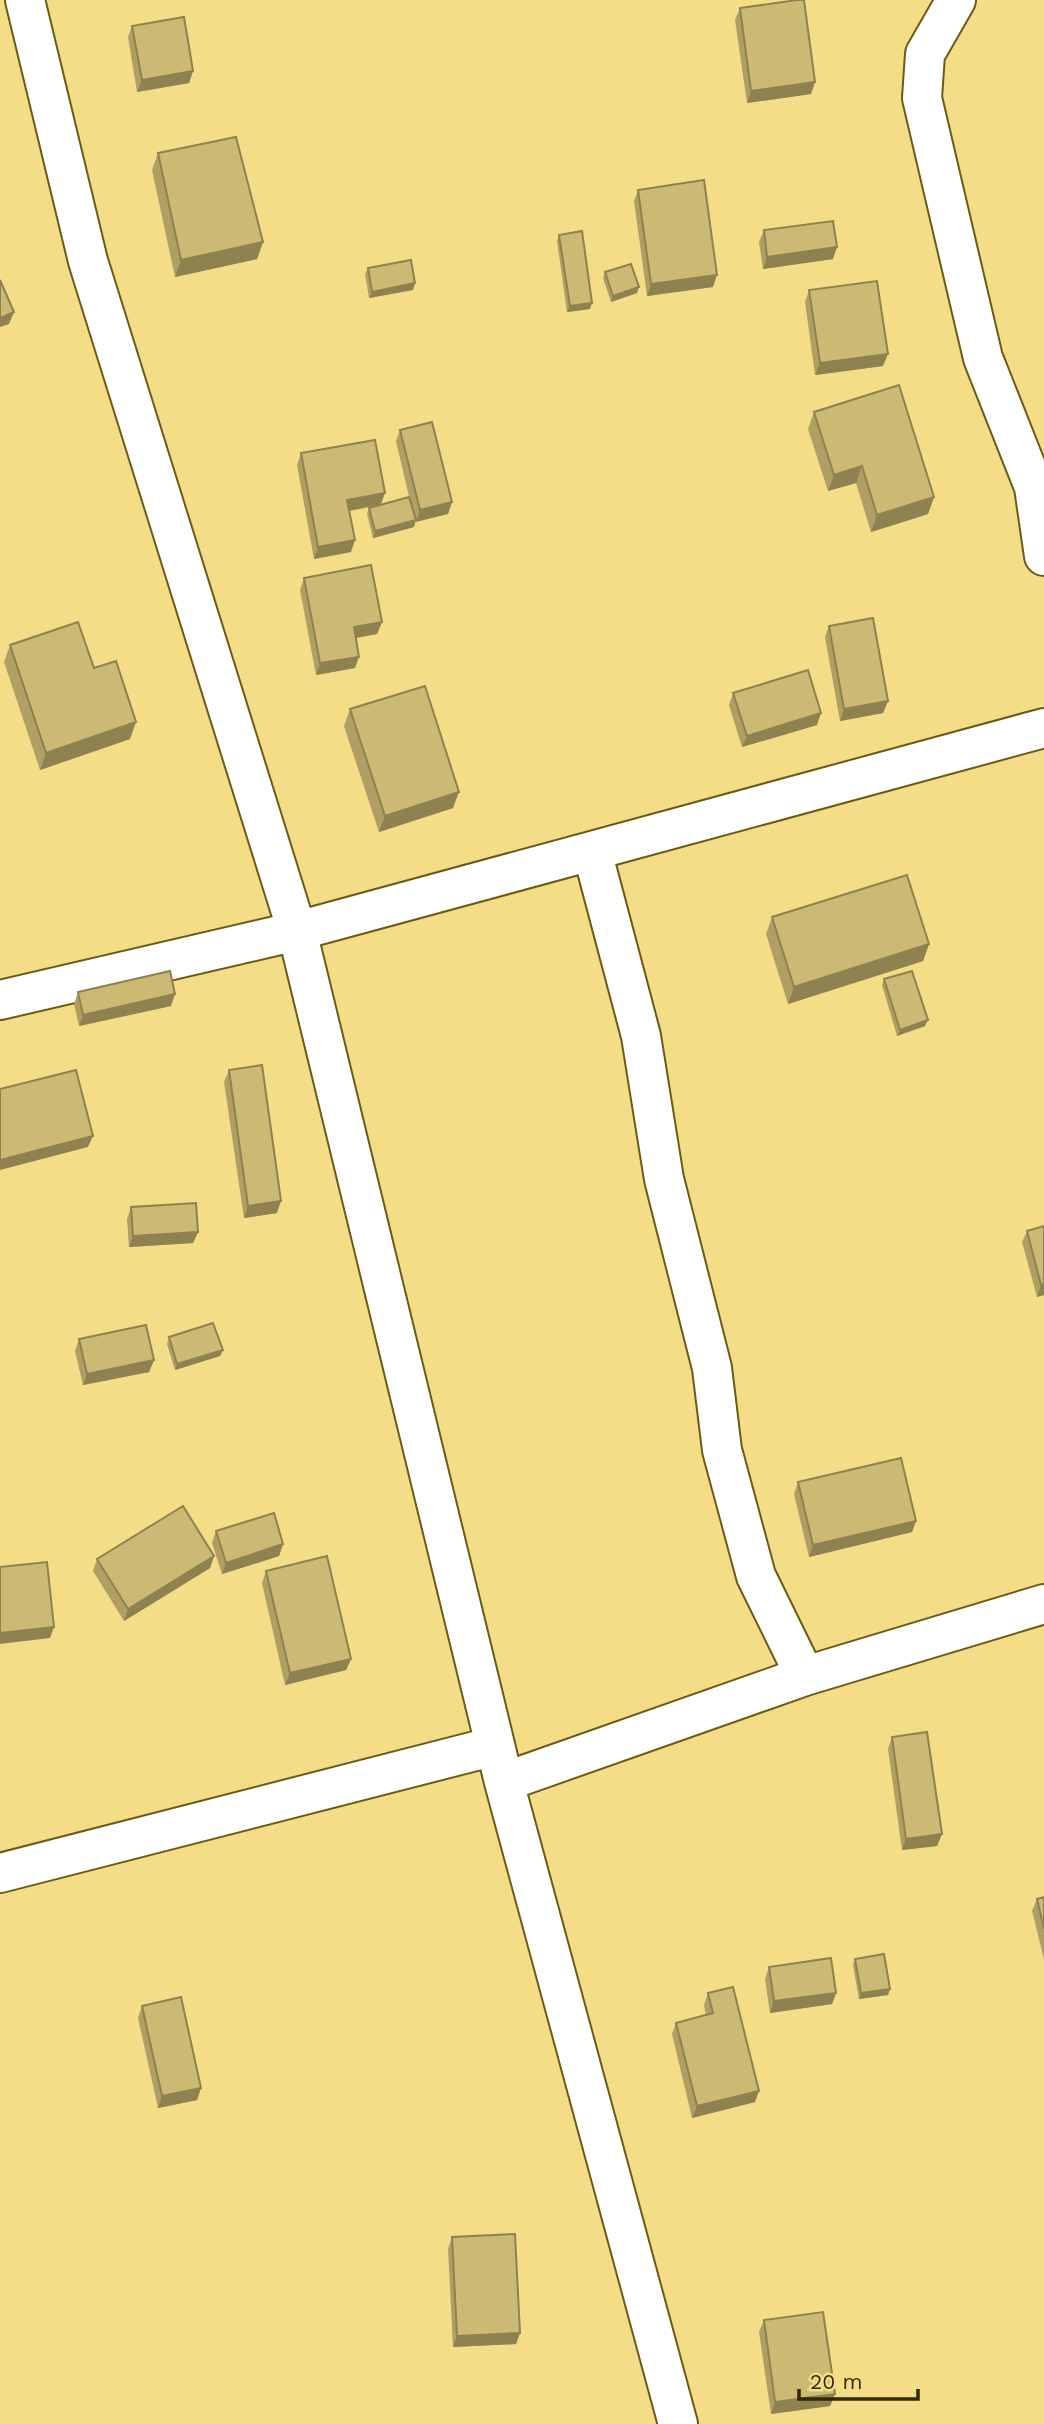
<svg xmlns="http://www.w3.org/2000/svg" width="1044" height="2424" font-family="'Work Sans',sans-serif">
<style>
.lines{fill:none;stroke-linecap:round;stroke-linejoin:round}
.minor-casing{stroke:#6c5b17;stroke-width:42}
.minor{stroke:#fff;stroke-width:38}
.wall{fill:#af9f64}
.shaded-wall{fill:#8e8251}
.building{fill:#cbb974;stroke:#8e8251;stroke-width:2}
</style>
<rect width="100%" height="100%" fill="#f4dd87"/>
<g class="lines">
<!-- minor casing -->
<g class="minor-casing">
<path id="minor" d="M25,0L88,261L297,931L504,1782L678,2424
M956,0L925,54L922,98L983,358L1034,487L1044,556
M592,851L641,1036L664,1179L712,1368L722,1450L756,1576L805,1676
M0,1000L297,931L1044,728
M504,1782L805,1676L1044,1604
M0,1873L495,1746"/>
</g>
<!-- minor -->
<use href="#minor" class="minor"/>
</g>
<!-- wall -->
<path class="wall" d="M740,8L815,82L811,94L747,103L735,20Z
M132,26L193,71L189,83L137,92L128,37Z
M158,153L263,242L257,259L175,277L152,170Z
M638,190L713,287L647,296L634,201Z
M764,230L833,259L763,269L759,242Z
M559,235L590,309L567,312L557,241Z
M368,268L415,283L413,290L369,298L365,274Z
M605,272L637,293L611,302L603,278Z
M809,290L883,366L815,375L805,302Z
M814,412L934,497L928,514L871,532L856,483L828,491L808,429Z
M400,430L452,502L448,514L415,521L414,527L373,538L367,514L369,508L381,505L349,511L351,552L314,559L297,465L301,453L381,504L411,505L396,441Z
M304,578L382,622L377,634L356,638L355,668L316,675L300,590Z
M829,626L888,701L883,713L840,721L825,637Z
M10,645L94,668L130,739L40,770L4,662Z
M733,693L817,725L742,747L729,705Z
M350,709L453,808L379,832L344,726Z
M772,917L929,944L923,961L788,1004L766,934Z
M884,979L925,1026L897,1036L882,985Z
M78,992L171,1006L79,1026L74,1004Z
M229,1070L277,1213L244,1218L224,1082Z
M131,1207L198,1232L193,1243L129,1247L127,1219Z
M1044,1226V1295L1037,1297L1022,1242L1027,1231Z
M169,1337L223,1350L220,1356L175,1370L167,1344Z
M79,1339L154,1360L149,1372L83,1385L75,1351Z
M798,1482L916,1521L912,1532L809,1557L794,1494Z
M216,1531L283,1544L279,1556L222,1574L212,1543Z
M214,1556L210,1568L124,1621L93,1571L97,1559Z
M266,1571L351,1659L346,1670L285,1685L262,1583Z
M892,1737L942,1834L937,1846L902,1850L888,1749Z
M1044,1897V1959L1032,1911L1037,1899Z
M855,1959L888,1995L859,1999L853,1965Z
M769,1967L836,1993L832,2004L770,2013L765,1979Z
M708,1993L755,2102L692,2118L672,2034L676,2023L706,2015L704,2005Z
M142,2006L201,2088L197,2100L158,2108L138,2018Z
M452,2237L520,2333L516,2344L453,2347L448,2249Z
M764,2320L835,2394L830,2406L771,2414L759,2332Z"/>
<!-- shaded-wall -->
<path class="shaded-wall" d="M193,71L189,83L137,92L142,80Z
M815,82L811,94L747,103L751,91Z
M263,242L257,259L175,277L181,260Z
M837,247L833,259L763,269L767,257Z
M717,275L713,287L647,296L651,284Z
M415,283L413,290L369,298L372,292Z
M639,287L637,293L611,302L613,296Z
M592,303L590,309L567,312L570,306Z
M14,312L9,324L0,327V318Z
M888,354L883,366L815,375L820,363Z
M862,466L856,483L828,491L834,475Z
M385,493L381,504L343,512L347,500Z
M934,497L928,514L871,532L877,515Z
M452,502L448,514L416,522L420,510Z
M416,520L414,527L373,538L375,531Z
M355,540L351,552L314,559L318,547Z
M382,622L377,634L349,639L354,627Z
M359,657L355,668L316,675L320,663Z
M888,701L883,713L840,721L844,709Z
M821,713L817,725L742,747L747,736Z
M136,722L130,739L40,770L46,753Z
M459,792L453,808L379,832L385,816Z
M929,944L923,961L788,1004L794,987Z
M175,994L171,1006L79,1026L83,1015Z
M928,1020L925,1026L897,1036L900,1030Z
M93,1136L88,1147L0,1170V1160Z
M281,1201L277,1213L244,1218L248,1206Z
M198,1232L193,1243L129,1247L133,1236Z
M1044,1284V1295L1037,1297L1041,1285Z
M223,1350L220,1356L175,1370L177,1364Z
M154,1360L149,1372L83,1385L87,1374Z
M916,1521L912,1532L809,1557L813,1545Z
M283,1544L279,1556L222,1574L226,1563Z
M214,1556L210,1568L124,1621L128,1609Z
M54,1627L50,1638L0,1644V1633Z
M351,1659L346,1670L285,1685L290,1673Z
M942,1834L937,1846L902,1850L906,1839Z
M890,1989L888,1995L859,1999L861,1993Z
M836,1993L832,2004L770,2013L774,2001Z
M201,2088L197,2100L158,2108L162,2096Z
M759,2091L755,2102L692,2118L697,2106Z
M520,2333L516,2344L453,2347L457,2336Z
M835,2394L830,2406L771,2414L775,2402Z"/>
<!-- building -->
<path class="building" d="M797,0H804L815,82L751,91L740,8Z
M184,17L193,71L142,80L132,26Z
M236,137L263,242L181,260L158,153Z
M704,180L717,275L651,284L638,190Z
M833,221L837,247L767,257L764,230Z
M582,231L592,303L570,306L559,235Z
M411,260L415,283L372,292L368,268Z
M631,264L639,287L613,296L605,272Z
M0,280L14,312L0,318Z
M877,281L888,354L820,363L809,290Z
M899,385L934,497L877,515L862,466L834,475L814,412Z
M432,422L452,502L420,510L400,430Z
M375,440L385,493L347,500L355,540L318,547L301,453Z
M409,497L416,520L375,531L369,508Z
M371,565L382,622L354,627L359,657L320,663L304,578Z
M873,618L888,701L844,709L829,626Z
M78,622L94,668L116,661L136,722L46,753L10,645Z
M808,670L821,713L747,736L733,693Z
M425,686L459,792L385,816L350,709Z
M907,875L929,944L794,987L772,917Z
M170,971L175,994L83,1015L78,992Z
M912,971L928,1020L900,1030L884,979Z
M262,1065L281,1201L248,1206L229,1070Z
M76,1070L93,1136L0,1160V1089Z
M196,1203L198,1232L133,1236L131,1207Z
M1044,1226V1284L1041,1285L1027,1231Z
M213,1323L223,1350L177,1364L169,1337Z
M146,1325L154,1360L87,1374L79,1339Z
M901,1458L916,1521L813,1545L798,1482Z
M183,1506L214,1556L128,1609L97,1559Z
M274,1513L283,1544L226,1563L216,1531Z
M327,1556L351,1659L290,1673L266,1571Z
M47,1562L54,1627L0,1633V1567Z
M927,1732L942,1834L906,1839L892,1737Z
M1044,1897V1929L1037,1899Z
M884,1954L890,1989L861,1993L855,1959Z
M831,1958L836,1993L774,2001L769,1967Z
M733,1987L759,2091L697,2106L676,2023L713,2013L708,1993Z
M181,1997L201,2088L162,2096L142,2006Z
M515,2234L520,2333L457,2336L452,2237Z
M823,2312L835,2394L775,2402L764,2320Z"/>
<!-- scale -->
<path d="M799 2389v10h119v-10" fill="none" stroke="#322903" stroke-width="3.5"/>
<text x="810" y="2389" font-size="21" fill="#322903" stroke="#f4dd87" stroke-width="5" paint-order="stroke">20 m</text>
</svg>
